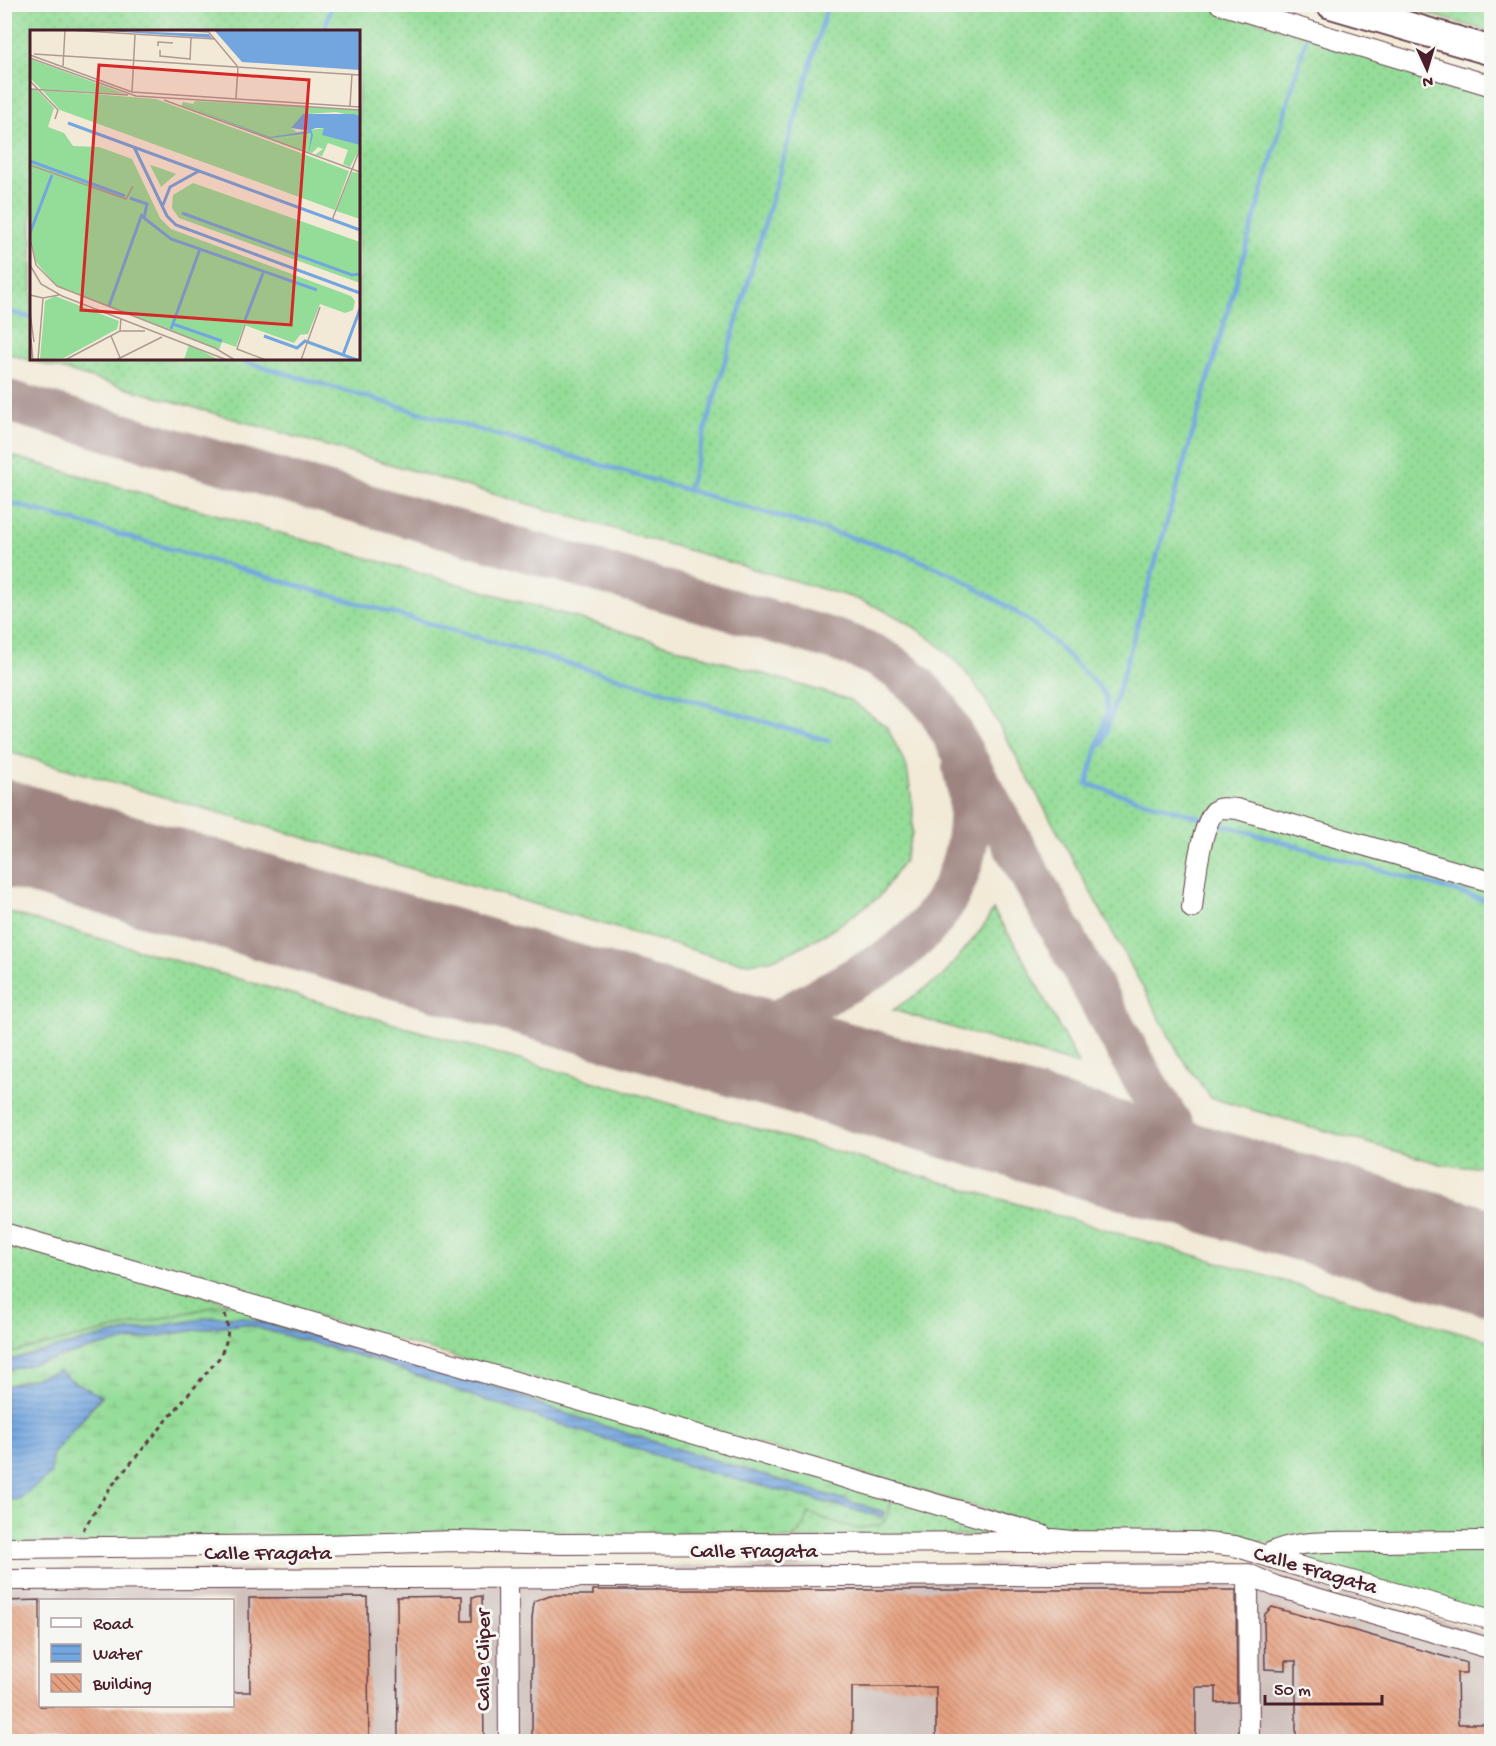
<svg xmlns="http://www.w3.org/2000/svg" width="1496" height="1746" font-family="'Gochi Hand',sans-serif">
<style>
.industrial{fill:#cfc0bb;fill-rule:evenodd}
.grass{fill:url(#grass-dots);stroke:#6f7e62;stroke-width:1.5;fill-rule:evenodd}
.wetland{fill:url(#wetland-marsh);stroke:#6f7e62;stroke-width:1.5}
.water{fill:url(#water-rules);stroke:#5e6285;stroke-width:1.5}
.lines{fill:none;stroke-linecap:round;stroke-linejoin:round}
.stream{stroke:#73a6df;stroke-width:4.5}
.taxiway{stroke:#9e8481;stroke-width:42}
.runway{stroke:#9e8481;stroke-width:105}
.building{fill:url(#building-back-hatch)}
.minor-casing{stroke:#633d45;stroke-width:22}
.highway-casing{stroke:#633d45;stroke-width:32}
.path{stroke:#633d45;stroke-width:3;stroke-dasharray:4.5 4.5;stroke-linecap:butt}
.minor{stroke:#fff;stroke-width:20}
.highway{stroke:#fff;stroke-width:28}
.labels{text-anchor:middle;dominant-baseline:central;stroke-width:6;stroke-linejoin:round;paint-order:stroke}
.street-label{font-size:22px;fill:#4a1f2b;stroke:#f6f6f2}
.inset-river{fill:none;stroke:#73a6df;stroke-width:3}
.inset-road{fill:none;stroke:#af9992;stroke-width:1.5}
.view{fill:#d62828;fill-opacity:0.15;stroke:#d62828;stroke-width:3}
.inset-edge{fill:none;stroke:#4a1f2b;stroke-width:3}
</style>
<defs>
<pattern id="grass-dots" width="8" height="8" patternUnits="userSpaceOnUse" patternTransform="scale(1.5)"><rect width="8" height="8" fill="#94dd98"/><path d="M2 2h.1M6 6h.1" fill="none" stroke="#81bd83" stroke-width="1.8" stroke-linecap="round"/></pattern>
<pattern id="wetland-marsh" width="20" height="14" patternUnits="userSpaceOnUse" patternTransform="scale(1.5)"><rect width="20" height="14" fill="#94dd98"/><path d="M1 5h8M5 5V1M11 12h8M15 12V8" fill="none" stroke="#81bd83"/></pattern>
<pattern id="water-rules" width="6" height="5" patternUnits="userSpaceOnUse" patternTransform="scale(1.5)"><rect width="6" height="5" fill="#73a6df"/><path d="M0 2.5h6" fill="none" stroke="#6087b5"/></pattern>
<pattern id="building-back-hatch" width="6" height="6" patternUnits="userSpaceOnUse" patternTransform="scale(1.5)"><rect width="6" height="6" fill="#e6a181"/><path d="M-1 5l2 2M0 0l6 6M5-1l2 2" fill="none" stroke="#bc836a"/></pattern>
</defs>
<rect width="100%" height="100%" fill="#f6f6f2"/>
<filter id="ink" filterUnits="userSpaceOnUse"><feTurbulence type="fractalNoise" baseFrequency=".0167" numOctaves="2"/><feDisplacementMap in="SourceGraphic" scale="12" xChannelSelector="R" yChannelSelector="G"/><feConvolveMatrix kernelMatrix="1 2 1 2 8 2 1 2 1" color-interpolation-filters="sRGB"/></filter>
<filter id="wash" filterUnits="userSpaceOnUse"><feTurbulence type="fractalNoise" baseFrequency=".008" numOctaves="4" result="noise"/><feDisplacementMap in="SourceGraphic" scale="24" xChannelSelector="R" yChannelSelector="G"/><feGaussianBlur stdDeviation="1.35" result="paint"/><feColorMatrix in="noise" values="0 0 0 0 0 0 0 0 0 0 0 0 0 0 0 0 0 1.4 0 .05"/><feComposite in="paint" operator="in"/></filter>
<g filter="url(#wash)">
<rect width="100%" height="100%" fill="#f2ead7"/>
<!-- industrial -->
<path class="industrial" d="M1239,1562L1491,1634V1741H5L4,1570ZM40,1600H232V1706H40Z"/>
<!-- grass -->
<path class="grass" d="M4,5H1205L1491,89V1164L1465,1167L1441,1164L1211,1098L1181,1057L983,696C951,647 908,617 854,598L5,353ZM32,32H358V358H32Z
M1397,5H1491V32Z
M5,454L588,621L850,700L887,727L907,768L913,809L912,834L904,861L879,897L832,930L793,951L770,960L748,963L724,959L5,751Z
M993,910L1018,949L1079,1065L893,1010L943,976L983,927Z
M4,911L1491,1341V1538L1273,1543L1219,1539L1073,1535L5,1227Z
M5,1237L230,1303L5,1354Z
M889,1494L1024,1535L792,1539L808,1513L857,1529L881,1524Z
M1491,1545V1615L1290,1556V1551Z"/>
<!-- wetland -->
<path class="wetland" d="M230,1303L889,1494L890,1510L882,1524L857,1529L808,1513L804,1527L792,1539L5,1544V1501L19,1499L52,1455L101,1397L71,1380L59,1371L5,1386V1371L109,1344L215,1327L244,1324L375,1360L478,1398L708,1472L882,1517L884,1512L642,1438L551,1409L514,1393L422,1366L214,1317L108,1335L5,1361V1354Z"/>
<!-- water -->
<path class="water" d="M214,1317H242L422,1366L514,1393L551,1409L642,1438L884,1512L882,1517L708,1472L478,1398L375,1360L244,1324L215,1327L109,1344L5,1371V1361L108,1335Z
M59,1371L71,1380L101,1396L52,1455L51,1474L19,1499L5,1501V1386Z"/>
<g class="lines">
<!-- stream -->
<path class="stream" d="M324,32L331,8
M4,310L32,318
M232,358L898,551L954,575L1005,605L1033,624L1056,644L1098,686L1106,696L1107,712L1087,784L1205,819
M688,490L828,4
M4,501L632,682L829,741
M1097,747L1103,744L1306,39
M1217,823L1492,902"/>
<!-- taxiway -->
<path class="taxiway" d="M4,400L832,639C880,654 908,671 939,710L1146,1084L1207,1181
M735,1044L892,958C906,946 921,935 932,920C966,878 978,819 963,768"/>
<!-- runway -->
<path class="runway" d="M4,832L1492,1263"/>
</g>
<g id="blocks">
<!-- building -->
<path class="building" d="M593,1590H1236L1237,1702L1216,1703V1687H1196V1742H936V1687H852V1742H532V1619L534,1601L550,1595H593Z
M462,1596V1621H472V1597L482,1596L484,1742H398L397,1597Z
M367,1597L369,1742H4V1601L40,1600V1706H232V1692H250L249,1598Z
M1272,1607L1467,1663V1673H1457L1458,1724H1492V1742H1296V1661H1285V1670L1265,1669L1264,1619L1265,1614Z
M1222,1738H1237V1742H1222Z"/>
</g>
</g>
<g filter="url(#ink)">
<use href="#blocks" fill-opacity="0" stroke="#633d45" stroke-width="1.5"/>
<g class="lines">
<!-- minor casing -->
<g class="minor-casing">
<path id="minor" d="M1220,4L1492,86
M1192,908C1194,889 1201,816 1218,809C1224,807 1231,809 1237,809L1492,882
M4,1233L1042,1535
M4,1548L322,1545L455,1541L561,1544L1038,1542L1053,1539L1071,1541L1196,1542L1235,1546L1301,1567L1492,1620
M1267,1555C1292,1538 1354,1542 1385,1542C1421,1541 1456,1541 1492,1541
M1248,1574L1249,1742
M508,1578L509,1742
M4,1580L1248,1574L1275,1586L1492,1649"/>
</g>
<!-- highway casing -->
<g class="highway-casing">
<path id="highway" d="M1331,4L1492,51"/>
</g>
<!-- path -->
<path class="path" d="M83,1530L110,1488L219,1358C228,1340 230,1333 225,1314"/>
<!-- minor -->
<use href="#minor" class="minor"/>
<!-- highway -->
<use href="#highway" class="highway"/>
</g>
</g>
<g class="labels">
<!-- street labels -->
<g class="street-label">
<text x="754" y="1553">Calle Fragata</text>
<text x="268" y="1555">Calle Fragata</text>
<text transform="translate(1315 1572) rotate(16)">Calle Fragata</text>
<text transform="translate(485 1660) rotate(-90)">Calle Cliper</text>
</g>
</g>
<!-- overview -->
<g transform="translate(30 30)">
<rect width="330" height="330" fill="#f2ead7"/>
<path d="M0,29L96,64L11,59L0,48ZM0,59L7,60L24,78L18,97L34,103L43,116L69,117L102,129L130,188L141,199L321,266L325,271L323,280L315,283L290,274L278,304L270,305L264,313L214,295L206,317L192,312L189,320L27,256L6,232L0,203ZM12,60L126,69L319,141L305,180L30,80ZM280,104L276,122L242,110ZM120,135L130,138L146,144L131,157ZM322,142L330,143V189L306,181ZM163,153L330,212V253L149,188L142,178L143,165ZM25,266L89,291L87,299L34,328L10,329L15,271ZM159,314L189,330H154Z" fill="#94dd98"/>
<path d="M165,71L330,80L329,87L306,82L278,84L261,98L267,102L294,98V102L330,115V118L320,137L313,134L318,120L298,113L292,126L285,125L293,119L288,117L282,123L276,122L280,104L242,110L151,76L153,72L163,74Z" fill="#94dd98"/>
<path d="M63,0L179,4L182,8ZM184,0H330V40L212,32ZM152,74L240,107L280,101L261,98L273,84H324L330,86V115L292,105L294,98H286L281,100L283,105L279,122L281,103L240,108Z" fill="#73a6df"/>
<path class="inset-river" d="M38,93L330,200M104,117L137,186L146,195L330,263M0,131L95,166M100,168L117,174L114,188L141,209L287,260M133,175L140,157L169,141M152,183L322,245L330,244M0,203L22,145M79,276L112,184M215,290L233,243M143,294L192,311M141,299L170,219M234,306L267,318L275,311L327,330M313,325L330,279"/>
<path class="inset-road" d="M38,0L185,9M146,0L178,2M177,0L208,37L206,68M128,16V12L143,13M130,20V26L160,29M4,24L330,45M0,25L102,62L330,77M0,28L106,66L330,80M160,30L161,8M33,36L35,0M0,51L28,80L25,89M0,59L98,65M102,62L105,5M134,70L330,142M320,76L322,44M0,135L96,169L103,156M302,190L330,119M0,207L6,235L27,256L185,318L205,330M0,235L11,254L32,266L197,330M0,265L13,268L29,265M0,282L4,312M215,295L207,319L236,330M90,301H115M81,306L91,330M1,309L3,330M8,330L13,268M35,330L90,301L91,288M86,330L132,307M271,330L290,277"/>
<path class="view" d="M69,35L279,50L261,295L51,280Z"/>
<rect width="330" height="330" class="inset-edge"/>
</g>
<!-- margin -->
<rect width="1496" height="1746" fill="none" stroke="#f6f6f2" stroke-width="24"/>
<!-- legend -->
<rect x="39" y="1599" width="195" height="108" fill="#f6f6f2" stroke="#b1a0a2" stroke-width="1.5"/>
<rect x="51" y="1618" width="30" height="9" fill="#ffffff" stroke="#b1a0a2" stroke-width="1.5"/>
<text x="93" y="1629" font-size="18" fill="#4a1f2b">Road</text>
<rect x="51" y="1644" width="30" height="18" fill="url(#water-rules)" stroke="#b1a0a2" stroke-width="1.5"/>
<text x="93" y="1659" font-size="18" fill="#4a1f2b">Water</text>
<rect x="51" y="1674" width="30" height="18" fill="url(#building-back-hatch)" stroke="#b1a0a2" stroke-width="1.5"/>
<text x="93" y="1689" font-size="18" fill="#4a1f2b">Building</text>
<!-- north arrow -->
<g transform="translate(1427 69) rotate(176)" stroke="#f6f6f2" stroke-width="4.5" paint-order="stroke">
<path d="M0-4.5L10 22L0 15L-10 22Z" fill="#4a1f2b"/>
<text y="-9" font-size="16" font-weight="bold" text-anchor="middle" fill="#4a1f2b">N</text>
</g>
<!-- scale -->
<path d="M1265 1695v9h117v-9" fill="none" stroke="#4a1f2b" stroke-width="3"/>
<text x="1274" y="1695" font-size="18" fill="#4a1f2b" stroke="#f6f6f2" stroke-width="4.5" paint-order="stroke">50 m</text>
</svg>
